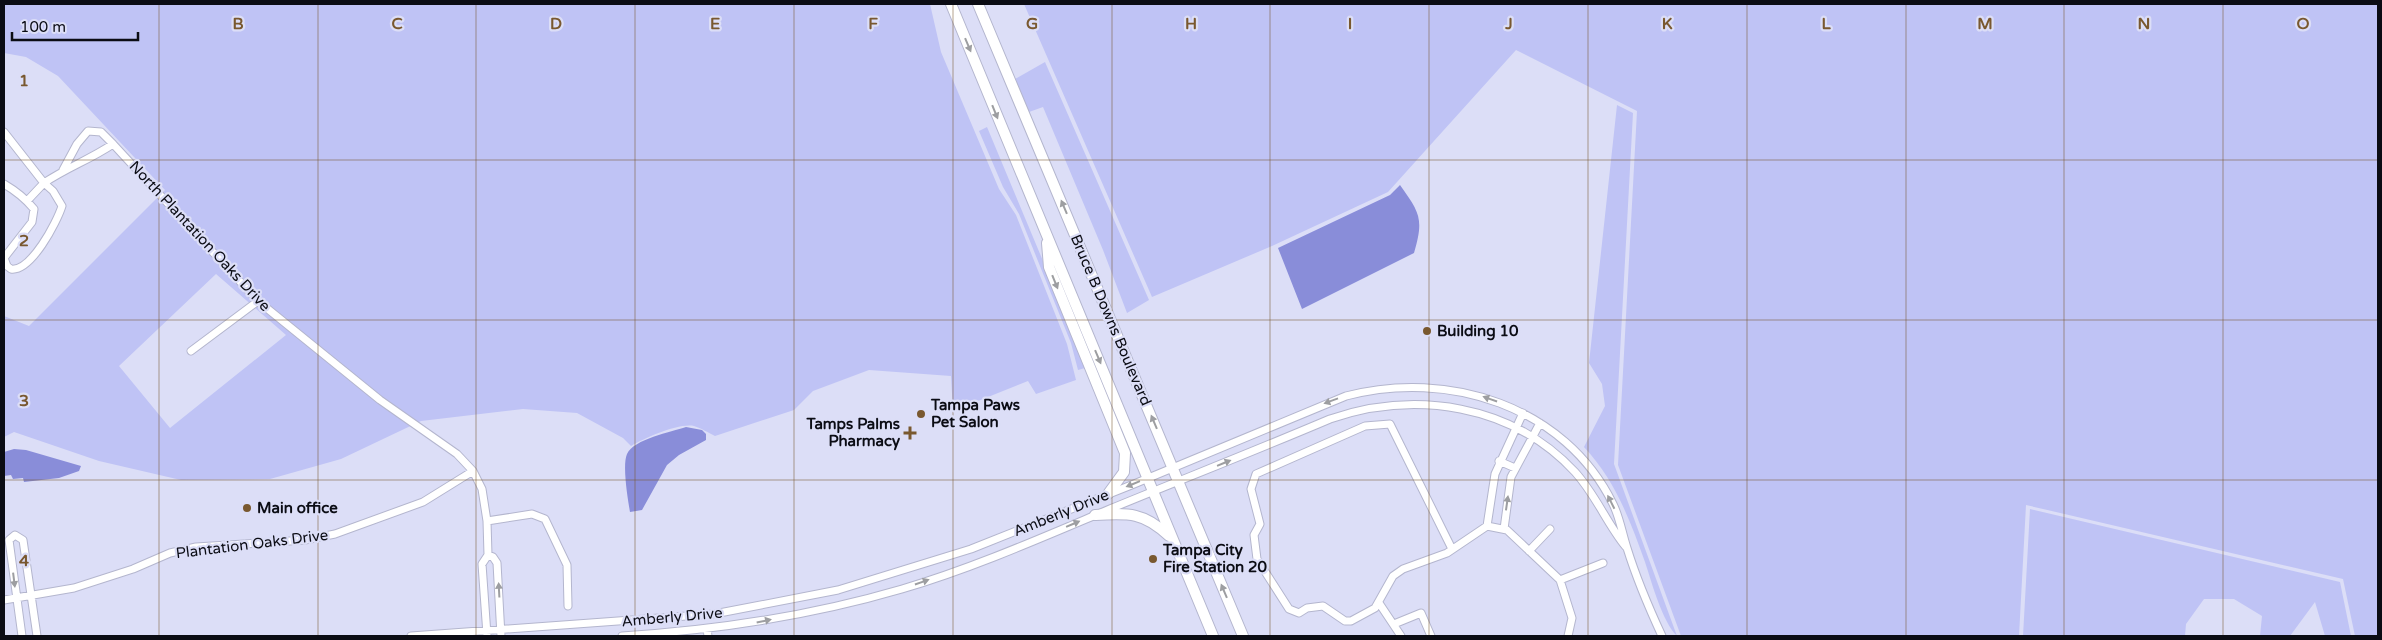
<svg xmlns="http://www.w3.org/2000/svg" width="2382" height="640" font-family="'Varela Round',sans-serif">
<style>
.green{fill:#bfc3f5;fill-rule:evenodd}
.water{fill:#898dd9}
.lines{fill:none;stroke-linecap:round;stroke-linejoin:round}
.minor-casing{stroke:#b4b6ce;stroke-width:9}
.secondary-casing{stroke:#b4b6ce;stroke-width:12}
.minor{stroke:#fff;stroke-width:7}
.secondary{stroke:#fff;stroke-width:10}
.oneway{fill:#9d9ea1}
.grid{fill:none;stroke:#79582f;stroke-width:1;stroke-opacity:0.55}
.poi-dot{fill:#79582f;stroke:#dcdef7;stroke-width:2}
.labels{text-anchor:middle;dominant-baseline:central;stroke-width:4.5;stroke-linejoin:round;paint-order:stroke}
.street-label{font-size:15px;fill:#0b0c14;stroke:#dcdef7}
.poi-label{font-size:15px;font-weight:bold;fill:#0b0c14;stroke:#dcdef7;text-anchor:start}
.grid-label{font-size:16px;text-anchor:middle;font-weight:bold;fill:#79582f;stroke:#dcdef7;stroke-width:4.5;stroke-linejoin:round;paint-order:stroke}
</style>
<rect width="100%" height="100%" fill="#dcdef7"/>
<!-- green -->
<path class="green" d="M4,4H930L941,52L999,189L1016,215L1067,344L1076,380L1036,394L1028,381L953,411L951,376L869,370L813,391L794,410L715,436C709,433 701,428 694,426C678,423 645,438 631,446L623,438L577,413L523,409L421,421L341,459L270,479L181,480L99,461L14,432L4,437V316L29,326L165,190L58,76L26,57L4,53ZM216,274L286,335L170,428L119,366Z
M1024,4H2378V636H2355L2343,579L2026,505L2019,636H1681L1618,465L1637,111L1516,50L1388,192L1272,246L1152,297Z
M1045,62L1149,300L1127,313L1103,250L1043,107L1029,112L1015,79Z
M1617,105L1633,113L1614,464L1677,636C1662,621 1652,583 1645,562C1630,520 1615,480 1584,447L1605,406L1602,384L1589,363Z
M987,127L1043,261L1044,268L1085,368L1078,370L1071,343L1019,214L1003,187L979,131Z
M2030,509L2340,582L2351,636H2325L2315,602L2290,636H2260L2262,616L2234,599H2204L2186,624L2185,636H2023Z"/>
<!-- water -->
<path class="water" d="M1400,185C1420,213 1424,219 1414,253L1302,309L1278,248L1390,195Z
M686,427L702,430L706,434V440L679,455L667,465L642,510L630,512C628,500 622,465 627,454C634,439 671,432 686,427Z
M14,449L26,450L81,466L79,471L59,478L24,482L23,478L13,479L11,475L4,476V452Z"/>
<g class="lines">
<!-- minor casing -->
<g class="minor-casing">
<path id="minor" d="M4,132L44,183C66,168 91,159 113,144L258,301L380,400L457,454L473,471L482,489L487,521L488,555L482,564L487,635
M63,170L77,144L88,131L101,132L113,144
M4,184C16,191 25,198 34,209L32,222L4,258L7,266L11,269C31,272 57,222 62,206L53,191L44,183L27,201
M191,351L258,301
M1499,461L1515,468
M487,521L532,514L545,519L567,565L568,606
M1487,526L1495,474L1523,413
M1504,529L1511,477L1540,423
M1452,549L1390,424L1365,426L1256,474L1251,489L1260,524L1254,535L1257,559L1289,609L1299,613L1307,608L1323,606L1345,621H1351L1375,608L1393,576L1403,569L1447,553L1487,526L1507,530L1560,580L1572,618L1568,636
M1529,551L1550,529
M488,555L493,557L497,563L501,636
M1560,580L1603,563
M4,600L74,588L133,569L170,553L196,547L305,540L335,534L423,502L473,471
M1379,603L1401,636
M1394,624L1421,613L1431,636
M707,629L708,636
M22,636L9,540L15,535L23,540L37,636
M411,636L714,614L838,590L971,549L1134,484L1346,396C1448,369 1565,406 1613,504C1620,518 1622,533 1627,548C1636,577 1649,608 1662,636
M622,636C717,630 810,616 902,589C973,568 1041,538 1110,509C1183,479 1257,450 1330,419C1415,390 1512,404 1575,472C1596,495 1607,524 1626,547"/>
</g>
<!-- secondary casing -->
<g class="secondary-casing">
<path id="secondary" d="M951,4L1213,636
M978,4L1243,636
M1047,243L1049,267L1125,453L1124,472L1108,494
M1095,515C1129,513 1144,512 1169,536"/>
</g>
<!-- minor -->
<use href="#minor" class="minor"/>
<!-- secondary -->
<use href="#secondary" class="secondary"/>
</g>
<!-- one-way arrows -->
<defs><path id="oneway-solid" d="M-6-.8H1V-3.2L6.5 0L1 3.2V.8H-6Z" transform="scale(1.25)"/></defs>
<g class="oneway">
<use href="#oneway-solid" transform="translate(968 45) rotate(67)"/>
<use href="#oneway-solid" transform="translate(995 112) rotate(68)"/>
<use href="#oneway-solid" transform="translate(1064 207) rotate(-113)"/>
<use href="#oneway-solid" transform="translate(1055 282) rotate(68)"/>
<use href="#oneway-solid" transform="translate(1098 357) rotate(67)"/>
<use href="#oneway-solid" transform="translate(1490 399) rotate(-161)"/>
<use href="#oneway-solid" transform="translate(1331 401) rotate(160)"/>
<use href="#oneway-solid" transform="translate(1154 422) rotate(-113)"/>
<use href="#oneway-solid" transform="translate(1224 463) rotate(-22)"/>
<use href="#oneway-solid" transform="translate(1133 484) rotate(158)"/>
<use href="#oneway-solid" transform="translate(1611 502) rotate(-117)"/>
<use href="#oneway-solid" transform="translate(1507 503) rotate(-82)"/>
<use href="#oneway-solid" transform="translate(1073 524) rotate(-23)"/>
<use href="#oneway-solid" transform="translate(14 580) rotate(83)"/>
<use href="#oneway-solid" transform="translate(922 582) rotate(-19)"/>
<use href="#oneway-solid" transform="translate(499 590) rotate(-93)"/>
<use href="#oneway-solid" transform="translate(1224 591) rotate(-113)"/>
<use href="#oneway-solid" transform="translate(764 621) rotate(-12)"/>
</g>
<!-- grid -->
<path class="grid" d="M159,4V636M318,4V636M476,4V636M635,4V636M794,4V636M953,4V636M1112,4V636M1270,4V636M1429,4V636M1588,4V636M1747,4V636M1906,4V636M2064,4V636M2223,4V636M4,160H2378M4,320H2378M4,480H2378"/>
<!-- markers -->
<g class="poi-dot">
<circle cx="1427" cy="331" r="5"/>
<circle cx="921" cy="414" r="5"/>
<path d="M907.5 425.5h5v5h5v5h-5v5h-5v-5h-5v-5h5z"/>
<circle cx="247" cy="508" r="5"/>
<circle cx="1153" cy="559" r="5"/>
</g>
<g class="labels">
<!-- street labels -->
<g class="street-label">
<text transform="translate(200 236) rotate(47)">North Plantation Oaks Drive</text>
<text transform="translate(1111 320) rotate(67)">Bruce B Downs Boulevard</text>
<text transform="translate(1061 513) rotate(-22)">Amberly Drive</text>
<text transform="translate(252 544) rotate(-7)">Plantation Oaks Drive</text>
<text transform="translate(672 617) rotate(-5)">Amberly Drive</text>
</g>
<!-- poi labels -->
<g class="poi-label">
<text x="1437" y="331">Building 10</text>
<text x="931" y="405">Tampa Paws<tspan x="931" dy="17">Pet Salon</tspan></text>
<text x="900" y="424" text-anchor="end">Tamps Palms<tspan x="900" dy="17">Pharmacy</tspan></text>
<text x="257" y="508">Main office</text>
<text x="1163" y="550">Tampa City<tspan x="1163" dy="17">Fire Station 20</tspan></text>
</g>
</g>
<g class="grid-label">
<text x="238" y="29">B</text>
<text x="397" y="29">C</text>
<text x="556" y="29">D</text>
<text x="715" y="29">E</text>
<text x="873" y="29">F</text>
<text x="1032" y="29">G</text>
<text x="1191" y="29">H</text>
<text x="1350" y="29">I</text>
<text x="1509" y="29">J</text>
<text x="1667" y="29">K</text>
<text x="1826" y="29">L</text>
<text x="1985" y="29">M</text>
<text x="2144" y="29">N</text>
<text x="2303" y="29">O</text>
<text x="24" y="86">1</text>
<text x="24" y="246">2</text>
<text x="24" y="406">3</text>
<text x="24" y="566">4</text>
</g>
<!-- border -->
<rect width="2382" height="640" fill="none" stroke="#0b0c14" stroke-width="10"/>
<!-- scale -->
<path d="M12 32v8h126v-8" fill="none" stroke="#0b0c14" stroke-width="2.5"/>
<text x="20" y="32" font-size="15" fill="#0b0c14" stroke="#dcdef7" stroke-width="4" paint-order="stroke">100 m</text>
</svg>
